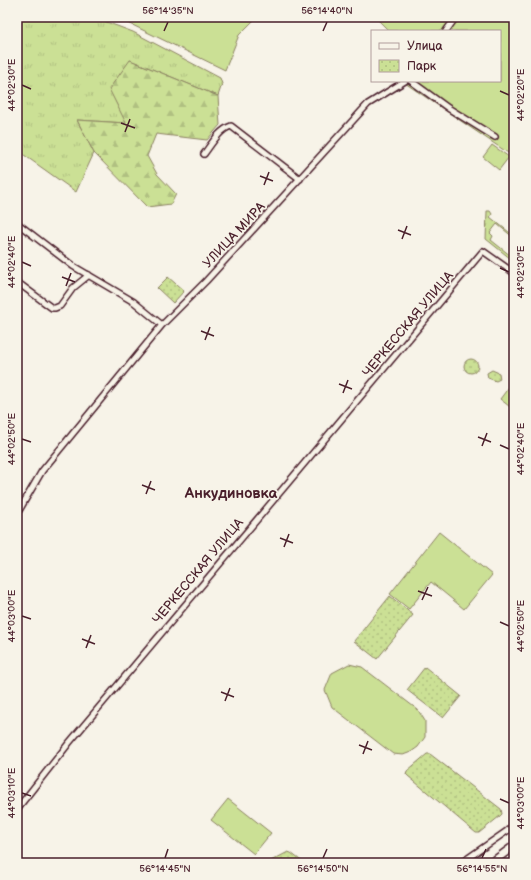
<svg xmlns="http://www.w3.org/2000/svg" width="531" height="880" font-family="'Balsamiq Sans',sans-serif">
<style>
.grass{fill:url(#grass-tufts);stroke:#8a8060}
.forest{fill:url(#forest-firs);stroke:#8a8060}
.park{fill:url(#park-dots);stroke:#8a8060}
.garden{fill:#cbe095;stroke:#8a8060}
.lines{fill:none;stroke-linecap:round;stroke-linejoin:round}
.minor-casing{stroke:#4a1f2b;stroke-width:8}
.tertiary-casing{stroke:#4a1f2b;stroke-width:10}
.minor{stroke:#f7f3e8;stroke-width:5}
.tertiary{stroke:#f7f3e8;stroke-width:7}
.ticks{fill:none;stroke:#4a1f2b;stroke-width:1.5}
.labels{text-anchor:middle;dominant-baseline:central;stroke-width:3.5;stroke-linejoin:round;paint-order:stroke}
.street-label{font-size:13px;fill:#4a1f2b;stroke:#f7f3e8}
.quarter-label{font-size:15px;font-weight:bold;fill:#4a1f2b;stroke:#f7f3e8}
.neatline{fill:none;stroke:#4a1f2b;stroke-width:1.5}
.ticks-label{font-size:10px;text-anchor:middle;fill:#4a1f2b}
</style>
<defs>
<pattern id="grass-tufts" width="24" height="20" patternUnits="userSpaceOnUse"><rect width="24" height="20" fill="#cbe095"/><path d="M3 7l-1-3M5 7V3M7 7l1-3M15 17l-1-3M17 17v-4M19 17l1-3" fill="none" stroke="#b0c081"/></pattern>
<pattern id="forest-firs" width="22" height="20" patternUnits="userSpaceOnUse"><rect width="22" height="20" fill="#cbe095"/><path d="M5 1l3.5 6h-7zM16 11l3.5 6h-7z" fill="#b0c081"/></pattern>
<pattern id="park-dots" width="8" height="8" patternUnits="userSpaceOnUse"><rect width="8" height="8" fill="#cbe095"/><path d="M2 2h.1M6 6h.1" fill="none" stroke="#b0c081" stroke-width="1.8" stroke-linecap="round"/></pattern>
</defs>
<rect width="100%" height="100%" fill="#f7f3e8"/>
<filter id="ink" filterUnits="userSpaceOnUse"><feTurbulence type="fractalNoise" baseFrequency=".025" numOctaves="2"/><feDisplacementMap in="SourceGraphic" scale="8" xChannelSelector="R" yChannelSelector="G"/><feConvolveMatrix kernelMatrix="1 2 1 2 8 2 1 2 1" color-interpolation-filters="sRGB"/></filter>
<g filter="url(#ink)">
<!-- grass -->
<path class="grass" d="M17,17H93L133,32L220,78L222,84L218,96L130,60L126,123L77,120L94,153L76,192L17,150Z
M487,211H490L492,214L490,217L514,236V238L497,224L490,233L493,236L491,240L511,256L514,254L511,259L486,239Z"/>
<!-- forest -->
<path class="forest" d="M130,60L218,96L220,125L207,140L156,134L147,156L157,174L176,194L171,204L147,207L94,153L77,120L126,123L109,89Z"/>
<!-- park -->
<path class="park" d="M168,277L184,291L173,303L157,288Z
M464 366a7 7 0 1 1 14 0a7 7 0 1 1-14 0Z
M492,370L499,373L500,379L496,381L488,378L487,373Z
M390,596L413,615L377,659L354,641Z
M425,667L461,696L443,718L407,690Z
M427,754H430L501,809L502,814L500,816L479,833H476L408,776L406,774L407,771Z
M288,852L291,853L304,863H267Z"/>
<!-- garden -->
<path class="garden" d="M116,17H257L239,35L225,70Z
M375,17H514V157L402,81H500V31H389Z
M492,145L509,157L499,170L483,157Z
M509,387L514,391V410L500,399Z
M439,532L492,575L464,609L431,582L409,609L390,594Z
M349,664L362,667L418,710L425,721V737L418,747L411,752L403,755L393,754L332,707L325,690L332,673Z
M228,799L271,833L254,854L211,820Z"/>
<g class="lines">
<!-- minor casing -->
<g class="minor-casing">
<path id="minor" d="M446,31L456,17
M411,81L448,108L495,137
M204,154C211,145 219,130 231,126L300,179
M17,223L73,266L134,302L162,325
M21,285L52,308H55L60,306L73,288L89,275
M17,514L42,471L162,325L206,281L368,104L405,81
M17,809L69,743L483,251L514,273
M461,863L507,831L514,825"/>
</g>
<!-- tertiary casing -->
<g class="tertiary-casing">
<path id="tertiary" d="M491,863L514,846"/>
</g>
<!-- minor -->
<use href="#minor" class="minor"/>
<!-- tertiary -->
<use href="#tertiary" class="tertiary"/>
</g>
</g>
<!-- ticks -->
<path class="ticks" d="M164,31L168,22M323,31L327,22M22,85L31,89M500,91L509,95M121,123L135,128M125,132L130,119M260,176L273,181M264,185L269,172M398,230L411,235M402,239L407,226M22,262L31,266M500,268L509,272M62,277L75,282M66,286L71,273M201,331L214,336M205,340L210,327M339,384L352,389M343,393L348,380M478,437L491,442M22,439L31,442M500,445L509,449M482,446L487,433M142,485L155,490M146,494L151,481M280,538L293,543M284,547L289,534M418,591L432,596M422,600L428,587M22,616L31,619M500,622L509,626M82,639L95,644M86,648L91,635M221,692L234,697M225,701L230,688M359,745L372,750M363,754L368,741M22,793L31,796M500,799L509,803M165,858L168,849M323,858L327,849M482,858L486,849"/>
<g class="labels">
<!-- street labels -->
<g class="street-label">
<text transform="translate(234 235) rotate(-47)">УЛИЦА МИРА</text>
<text transform="translate(408 324) rotate(-50)">ЧЕРКЕССКАЯ УЛИЦА</text>
<text transform="translate(198 571) rotate(-50)">ЧЕРКЕССКАЯ УЛИЦА</text>
</g>
<!-- quarter labels -->
<g class="quarter-label">
<text x="231" y="493">Анкудиновка</text>
</g>
</g>
<!-- margin -->
<rect width="531" height="880" fill="none" stroke="#f7f3e8" stroke-width="44"/>
<!-- legend -->
<rect x="371" y="30" width="130" height="52" fill="#f7f3e8" stroke="#b29e9c"/>
<rect x="379" y="43" width="20" height="6" fill="#f7f3e8" stroke="#b29e9c"/>
<text x="407" y="50" font-size="12" fill="#4a1f2b">Улица</text>
<rect x="379" y="60" width="20" height="12" fill="url(#park-dots)" stroke="#b29e9c"/>
<text x="407" y="70" font-size="12" fill="#4a1f2b">Парк</text>
<rect x="22" y="22" width="487" height="836" class="neatline"/>
<g class="ticks-label">
<text x="168" y="14">56°14'35"N</text>
<text x="327" y="14">56°14'40"N</text>
<text transform="translate(11 85) rotate(-90)" y="4">44°02'30"E</text>
<text transform="translate(520 95) rotate(-90)" y="4">44°02'20"E</text>
<text transform="translate(11 262) rotate(-90)" y="4">44°02'40"E</text>
<text transform="translate(520 272) rotate(-90)" y="4">44°02'30"E</text>
<text transform="translate(11 439) rotate(-90)" y="4">44°02'50"E</text>
<text transform="translate(520 449) rotate(-90)" y="4">44°02'40"E</text>
<text transform="translate(11 616) rotate(-90)" y="4">44°03'00"E</text>
<text transform="translate(520 626) rotate(-90)" y="4">44°02'50"E</text>
<text transform="translate(11 793) rotate(-90)" y="4">44°03'10"E</text>
<text transform="translate(520 803) rotate(-90)" y="4">44°03'00"E</text>
<text x="165" y="872">56°14'45"N</text>
<text x="323" y="872">56°14'50"N</text>
<text x="482" y="872">56°14'55"N</text>
</g>
</svg>
